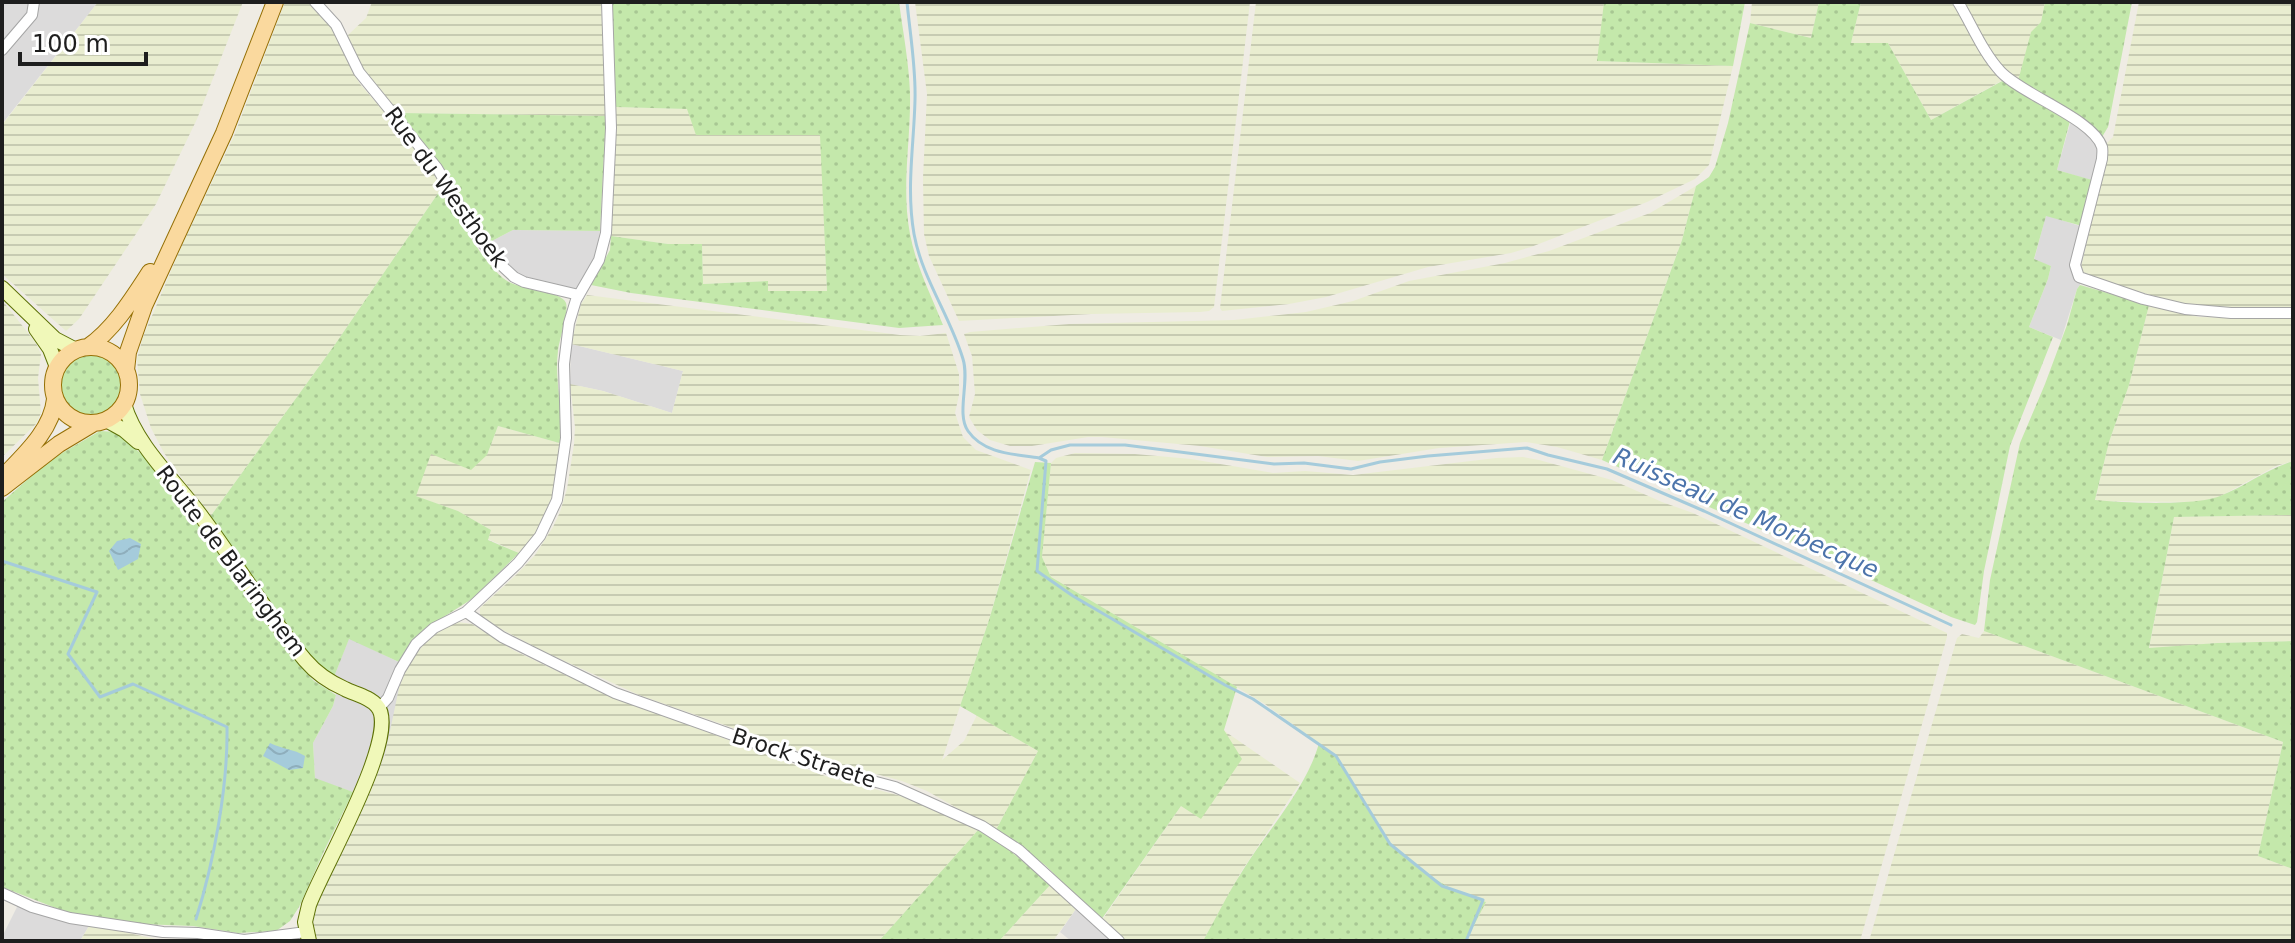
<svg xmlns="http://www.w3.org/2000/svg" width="2295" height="943" font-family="'DejaVu Sans',sans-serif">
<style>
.residential{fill:#dcdbdb}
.farmland{fill:url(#farmland-rules)}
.grass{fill:url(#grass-dots)}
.water{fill:url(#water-waves)}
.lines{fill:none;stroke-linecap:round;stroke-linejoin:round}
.stream{stroke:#a5cbdb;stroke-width:3}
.street-casing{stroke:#a5a5a5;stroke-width:12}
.secondary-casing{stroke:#5e7207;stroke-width:16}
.primary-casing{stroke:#946f04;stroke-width:18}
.street{stroke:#fff;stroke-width:10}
.secondary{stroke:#f0f8b9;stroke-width:14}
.primary{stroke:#fad99e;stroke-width:16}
.labels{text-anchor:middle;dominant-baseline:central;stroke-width:6;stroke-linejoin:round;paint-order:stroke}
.street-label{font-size:22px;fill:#1e1e1e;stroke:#fff}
.water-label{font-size:24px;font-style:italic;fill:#4c74ab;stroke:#fff}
</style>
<defs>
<pattern id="farmland-rules" width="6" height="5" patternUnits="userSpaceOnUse" patternTransform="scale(2)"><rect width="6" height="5" fill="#e9edd0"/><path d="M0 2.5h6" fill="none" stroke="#c7cbb2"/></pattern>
<pattern id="grass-dots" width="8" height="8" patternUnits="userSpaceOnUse" patternTransform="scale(2)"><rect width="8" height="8" fill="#c4e8ab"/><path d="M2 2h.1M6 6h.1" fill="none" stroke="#a8c793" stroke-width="1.8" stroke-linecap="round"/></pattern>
<pattern id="water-waves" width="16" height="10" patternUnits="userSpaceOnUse" patternTransform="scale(2)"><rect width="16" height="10" fill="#a5cbdb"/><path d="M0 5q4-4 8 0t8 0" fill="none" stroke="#8eaebc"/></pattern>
</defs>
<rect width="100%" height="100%" fill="#efece4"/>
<!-- residential -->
<path class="residential" d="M2,2H98L2,124Z
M2073,113L2102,137L2106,144L2108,151L2100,183L2057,170Z
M2046,215L2089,229L2080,285L2077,289L2061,340L2029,327L2048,279L2051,266L2034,260Z
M513,230L600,231L596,255L583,280L576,290L527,280L513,273L488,243Z
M571,344L683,371L672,413L603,391L570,384Z
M349,638L407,666L385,755L367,797L315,779L313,743L333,706L336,695L334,677Z
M18,905L64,922L89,926L80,941H2V937Z
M1078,906L1111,938L1107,941H1071L1060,932Z"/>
<!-- farmland -->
<path class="farmland" d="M98,2H243L197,119L156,204L79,319L66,331L2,274V125Z
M285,2H309L332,26L344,54L360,84L413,145L443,186L336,343L210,517L164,453L151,428L140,394L137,359L143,337L182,245L234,136Z
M372,2H601L606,116L400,113L360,65L352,49L348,35L366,18Z
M915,2H1250L1214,307L1209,311L1200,312L1091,314L959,321L929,256L924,234L923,178L927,94Z
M1256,2H1604L1598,61L1733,66L1709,165L1695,179L1647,202L1531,247L1511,253L1428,267L1326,297L1289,304L1222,311L1220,308Z
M1752,2H1819L1811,38L1750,23Z
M1861,2H2045L2041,22L2031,33L2016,90L2003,80L1931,120L1888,43H1851Z
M2139,2H2293V308H2215L2178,303L2083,275L2081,267L2108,151L2106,144L2113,137Z
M615,107L688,109L697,135H821L827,292L767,291V281L703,284L702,244H668L611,236Z
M1696,186L1682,240L1602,460L1557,447L1526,442L1439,448L1358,461L1318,456L1267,457L1200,446L1102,437H1088L1032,446H1010L990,440L977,430L969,417L975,394L972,356L964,334L970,332L1069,324L1234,320L1306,312L1353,301L1409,281L1505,263L1549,251L1650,213Z
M587,295L900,335L920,336L946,333L959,374V395L955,413L963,437L976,450L1031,470L989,620L942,760L964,741L977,715L1038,751L996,830L927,791L902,781L828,761L639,695L547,653L501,629L480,615V608L517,574L535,555L553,527L560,512L567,489L574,444L575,427L570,384L603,391L672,413L683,371L571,344L581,304Z
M2,300L36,343L41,354L38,378L41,413L36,424L2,457Z
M2149,305L2199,317L2293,319V461L2276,466L2219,497L2198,502L2095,501L2109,442L2129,385Z
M498,426L563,444L552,505L537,532L519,553L488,539L491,530L458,511L415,496L431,453L487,455Z
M1075,453L1135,454L1191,459L1273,473L1305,471L1353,475L1496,458L1523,457L1539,460L1612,480L1662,502L1693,513L1947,633V637L1860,941H1466L1486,902L1455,891L1422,871L1390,844L1336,756L1265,704L1051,577L1042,557L1051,463L1056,458Z
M2293,515V641L2217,643L2149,649L2174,517Z
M458,622L472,624L513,650L603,693L825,776L901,796L979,829L879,941H317L313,927L315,911L319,897L358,816L385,755L399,688L407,666L427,640L445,627Z
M1984,631L2283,742L2258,856L2293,869V941H1869L1957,638L1962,634L1979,638Z
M1223,730L1300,783L1241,872L1203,941H1122L1102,920L1181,806Z
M1051,884L1078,906L1053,941H999Z
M89,926L111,929L164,941H80Z"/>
<!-- grass -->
<path class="grass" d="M611,2H899C903,32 909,63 910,93C911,141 901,186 910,234C916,266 931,295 943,325L899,328L631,293L591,285L610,250L611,236L668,244H702L703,284L768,281V291H827L820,135H696L687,109L615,107Z
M1604,2H1745L1733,66L1597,61Z
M1819,2H1861L1851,43H1888L1931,120L2004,80L2031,100L2070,121L2057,170L2092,180L2082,226L2046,216L2034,259L2051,266L2048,279L2029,327L2053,337L2010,446L1984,571L1977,622L1975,625L1951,617L1789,542L1602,460L1682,240L1696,186L1709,177L1715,167L1728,123L1750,23L1811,38Z
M2045,2H2132L2108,127L2102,137L2018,81L2031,32L2041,22Z
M400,113L606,116L600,231L513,230L488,243L446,171Z
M443,186C455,211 485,269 509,282C522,289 562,291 566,303C569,312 559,340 558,351C554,382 564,413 563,444L498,426L487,455L471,470L431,454L416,496L458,511L491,530L488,540L519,553L472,599L423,630L399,662L349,639L334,677L320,669L303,651L210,517L336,343Z
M2080,285L2149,305L2129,385L2109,442L2095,500C2123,503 2196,506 2220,496C2245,486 2267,469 2293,461V515L2174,517L2149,648L2217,643L2293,641V869L2258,856L2283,742L1984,631L1990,580L2020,443L2045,384L2067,325L2077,289Z
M60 385a31 31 0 1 1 62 0a31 31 0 1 1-62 0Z
M100,431L116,432L146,458L186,509L299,665L314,681L336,695L333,706L313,743L315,778L353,792L324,851L299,907L290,921L276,931L238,933L193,926L140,924L66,912L2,887V502L50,460Z
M1035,462L1051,463L1042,557L1051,577L1237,687L1224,730L1242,759L1201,819L1181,806L1101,920L1045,865L996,830L1038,751L960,706L989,620Z
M1319,743L1336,756L1390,844L1422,871L1455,891L1486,902L1466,941H1203C1216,918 1228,893 1243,870C1267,831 1307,788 1319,743Z
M979,829L994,838L1051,884L999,941H879Z"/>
<!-- water -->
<path class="water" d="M130,538L141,544L138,559L118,570L109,551L117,541Z
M270,743C282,749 294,749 305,756L303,768L289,770L263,756Z"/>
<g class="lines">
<!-- stream -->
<path class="stream" d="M907,2C910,34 916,67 915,100C914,145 906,188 914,234C922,278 950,316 963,359C970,381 956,414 968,431C984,454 1014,454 1039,458L1051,450L1070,445H1125L1274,464L1304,463L1351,469L1380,462L1428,456L1527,448L1548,455L1607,469L1704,511L1951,625
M1039,458L1046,461L1037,571L1073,596L1225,685L1253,699L1336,756L1390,844L1442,886L1483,900L1466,941
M2,561L97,592L68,654L100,697L133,684L227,727C228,786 214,862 196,919"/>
<!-- street casing -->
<g class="street-casing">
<path id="street" d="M315,2L336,25L359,72L437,168L478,237L498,262L514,277L524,282L579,295
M1958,2C1972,25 1983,53 2001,72C2023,95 2093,119 2102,147C2103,151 2102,155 2102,159L2075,265L2079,277L2143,299L2185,309L2231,313H2293
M2,50L32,15L34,2
M466,612L502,637L615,693L831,770L895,787L982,826L1019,850L1119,941
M379,708L388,698L400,670L416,644L434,628L466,612L518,563L540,536L557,500L566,438L564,364L569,323L576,300L599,260L606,233L611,128L607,2
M2,893L32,907L70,918L163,932L198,933L244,940L306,932"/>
</g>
<!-- secondary casing -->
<g class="secondary-casing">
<path id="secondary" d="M2,288L55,339L76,350
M36,329L50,349L57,367
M124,404C137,448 178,483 204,520C238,566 268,616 305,660C316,673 329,682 345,689C355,694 370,697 377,706C402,733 321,871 309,905L305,922L309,941
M106,420L124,430L138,442"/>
</g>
<!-- primary casing -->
<g class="primary-casing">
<path id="primary" d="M53 385a38 38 0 1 1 76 0a38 38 0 1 1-76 0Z
M88,347C114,329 133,298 150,272
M126,370L128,352L144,306L224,133L275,2
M4,476C24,455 52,430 55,399
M2,488L59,444L94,423"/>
</g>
<!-- street -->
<use href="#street" class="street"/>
<!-- secondary -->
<use href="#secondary" class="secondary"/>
<!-- primary -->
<use href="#primary" class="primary"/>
</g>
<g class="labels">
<!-- street labels -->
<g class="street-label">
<text transform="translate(446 187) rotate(54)">Rue du Westhoek</text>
<text transform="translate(231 561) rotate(53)">Route de Blaringhem</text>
<text transform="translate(804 758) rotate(18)">Brock Straete</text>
</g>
<!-- water labels -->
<g class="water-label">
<text transform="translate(1746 513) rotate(24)">Ruisseau de Morbecque</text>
</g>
</g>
<!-- border -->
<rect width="2295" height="943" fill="none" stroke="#1e1e1e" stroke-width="8"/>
<!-- scale -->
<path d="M20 52v12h126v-12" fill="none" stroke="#1e1e1e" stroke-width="4"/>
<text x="32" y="52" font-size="24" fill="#1e1e1e" stroke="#ffffff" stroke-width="6" paint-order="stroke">100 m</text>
</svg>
